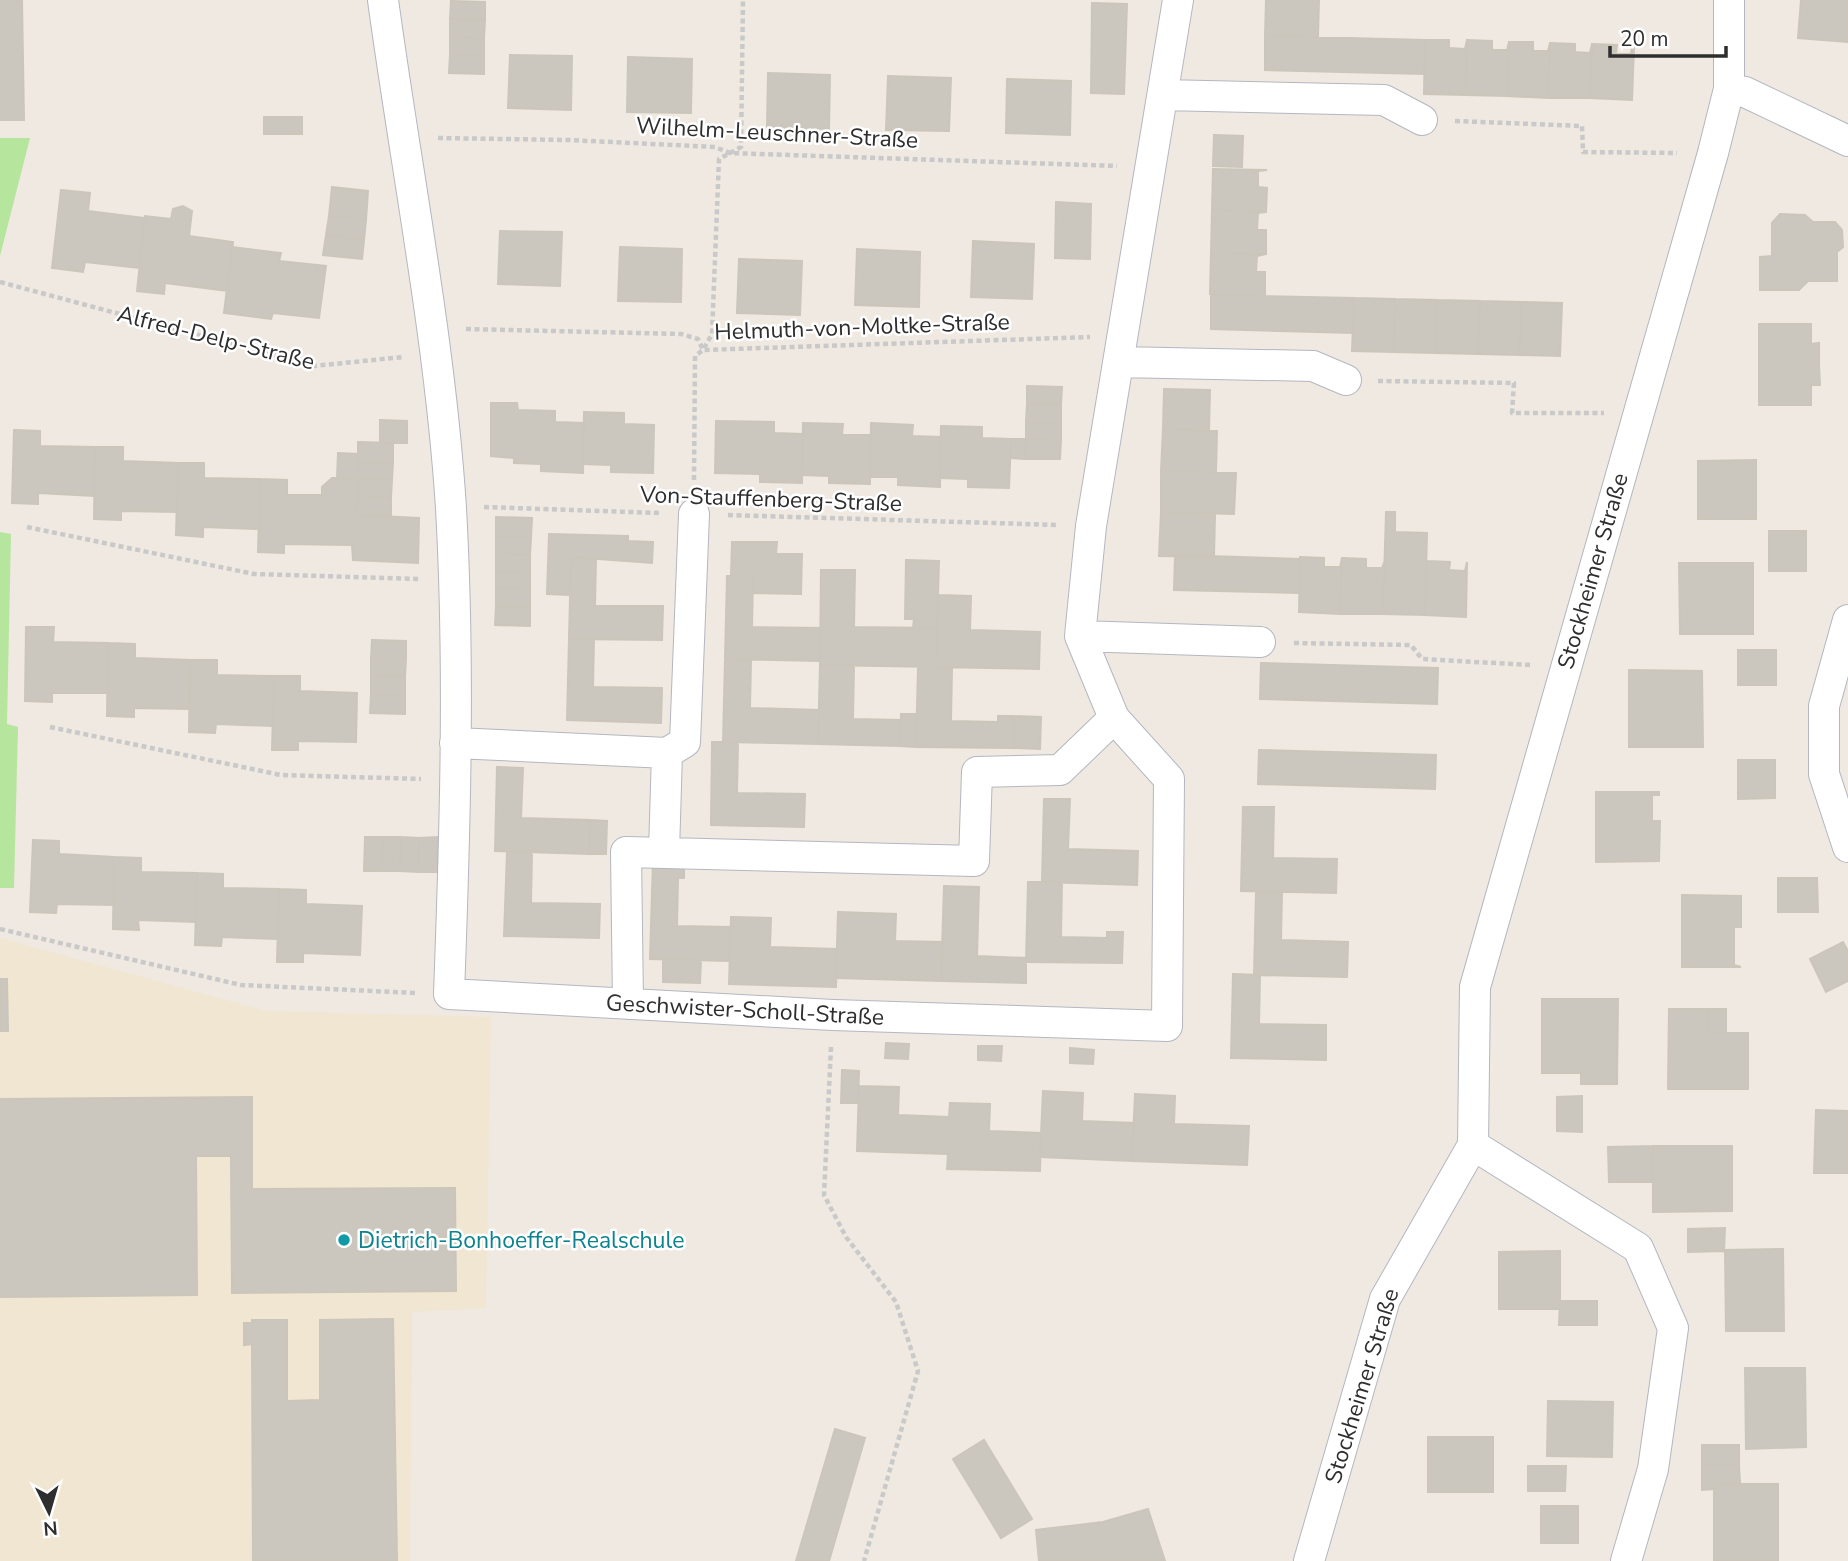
<svg xmlns="http://www.w3.org/2000/svg" width="1848" height="1561" font-family="'Nunito Sans',sans-serif">
<style>
.education{fill:#f0e6d1}
.green{fill:#b6e59e}
.building{fill:#cbc7bf;stroke:#cbc5ba;stroke-width:2}
.lines{fill:none;stroke-linecap:round;stroke-linejoin:round}
.minor-casing{stroke:#b4b7c1;stroke-width:32}
.path{stroke:#c9c9c9;stroke-width:4.5;stroke-dasharray:5 3.5;stroke-linecap:butt}
.minor{stroke:#fff;stroke-width:30}
.culture-dot{fill:#0f9aa8;stroke:#fff;stroke-width:2.5}
.labels{text-anchor:middle;dominant-baseline:central;stroke-width:5;stroke-linejoin:round;paint-order:stroke}
.street-label{font-size:23px;fill:#2e2e2e;stroke:#fff}
.culture-label{font-size:23px;fill:#0d838f;stroke:#fff;text-anchor:start}
</style>
<rect width="100%" height="100%" fill="#efe9e1"/>
<!-- education -->
<path class="education" d="M0,938L266,1011L491,1017L486,1308L412,1312L410,1561H0Z"/>
<!-- green -->
<path class="green" d="M0,138H30L0,256Z
M0,532L11,534L7,724L18,727L14,888H0Z"/>
<!-- building -->
<path class="building" d="M0,0H22L24,120H0Z
M1266,0H1319L1318,37L1265,36Z
M1801,0H1848V42L1798,38Z
M451,1L485,2V20L450,19Z
M1092,3L1127,4L1124,94L1091,93Z
M450,19L485,20L484,38L450,37Z
M1265,36L1425,40L1424,74L1265,70Z
M450,37L484,38V56L450,55Z
M1425,40H1449V48L1465,49L1467,40L1466,95L1424,94Z
M1467,40L1492,41V50H1507L1509,42L1507,96L1466,95Z
M1509,42H1533V51H1548L1550,43L1548,98L1507,96Z
M1550,43L1575,44V52L1590,53L1592,44L1590,98H1548Z
M1592,44L1617,45L1616,54H1631L1632,45L1634,46L1632,100L1590,98Z
M450,55L484,56V74L449,73Z
M510,55L572,56L571,110L508,108Z
M628,57L692,59L691,113L627,112Z
M768,73L830,75L829,129L767,127Z
M888,76L951,78L949,131L886,130Z
M1007,79L1071,81L1070,135L1006,133Z
M264,117H302V134H264Z
M1214,135L1243,136L1242,167L1213,166Z
M1213,169L1267,170L1258,171V187L1267,188L1266,212L1212,210Z
M332,187L368,191L366,220L329,216Z
M61,190L90,193L88,211L145,218L139,268L85,262L83,272L52,268Z
M1056,202L1091,204L1090,259L1055,258Z
M183,206L192,211L189,236L233,242L227,291L165,283L164,294L137,291L145,216L171,219L173,209Z
M1212,210L1266,212L1258,213L1257,230H1266V254L1211,253Z
M1780,214L1805,215L1813,222H1835L1842,230L1843,247L1837,252V281H1808L1799,290H1760V257L1772,256V223Z
M329,216L366,220L364,240L326,235Z
M500,231L562,232L560,286L498,284Z
M326,235L364,240L362,259L323,255Z
M973,241L1034,244L1032,299L971,297Z
M232,247L281,253L279,261L326,266L319,318L273,313L271,319L224,313Z
M620,247L682,249L681,302L618,301Z
M857,249L920,252L919,307L855,305Z
M1211,253L1266,254L1257,256L1256,272H1265V296L1210,294Z
M739,259L802,261L800,315L737,313Z
M1211,295L1354,298L1353,333L1211,329Z
M1354,298L1395,299L1394,352L1352,351Z
M1395,299L1437,300L1436,353L1394,352Z
M1437,300L1480,301L1478,354L1436,353Z
M1480,301L1521,302L1520,355L1478,354Z
M1521,302L1562,303L1560,356L1520,355Z
M1759,324H1811V344L1819,343V365H1759Z
M1759,365H1819L1820,385H1811V405H1759Z
M1027,386L1062,387L1061,405L1027,404Z
M1164,389L1210,390L1209,430L1163,429Z
M491,403H517L518,410L555,411V422L584,423L583,473L541,471V464L514,463V458L491,456Z
M1027,404L1061,405V423L1026,422Z
M584,412L624,413V424L654,425L653,473L611,472V465L583,464Z
M380,420L407,421V443H380Z
M716,421L774,422V433L803,434L802,483L760,482V474L715,473Z
M1026,422L1061,423V440L1026,439Z
M803,423L843,424L842,435H871L870,484L829,483V476L802,475Z
M871,423L913,425L912,436L941,437L940,487L898,485V477H870Z
M941,426L982,427V438L1011,439L1009,488L968,487V479L940,478Z
M1163,429L1217,431L1216,472L1161,471Z
M14,430L40,431V446L95,447L94,496L38,493V504L12,503Z
M1011,439H1026L1025,459L1010,458Z
M1026,439L1061,440L1060,459H1025Z
M358,442L393,443V462H358Z
M95,447H123V461L178,463L177,512L121,511V520L94,519Z
M338,453L358,454V478H337Z
M1756,460V519H1698V461Z
M358,462H393L392,480L358,478Z
M178,463H204V478L260,479L259,529L203,527V537L176,535Z
M1161,471L1236,473L1234,514L1161,512Z
M332,478H358L357,515L419,518L418,563L353,560L352,545L284,544V553L258,552L260,479L287,480V495H322V487Z
M358,478L392,480L391,497L357,496Z
M357,496L391,497V517L357,515Z
M1161,512L1215,514L1214,557L1159,556Z
M1386,512H1395V532L1427,533L1425,615L1383,614Z
M496,517L532,518L531,538L496,537Z
M1769,531H1806V571H1769Z
M549,534L628,536V541L653,542L652,563L571,557L570,595L547,594Z
M496,537L531,538L530,555L496,554Z
M732,542H777L776,554H802L801,594L753,593V576H731Z
M496,554L530,555V573L496,572Z
M1175,555L1300,559L1299,593L1174,590Z
M571,557L596,558L595,606H663L662,640L569,639Z
M1300,557L1324,558V567H1340L1342,558L1340,614L1299,612Z
M1342,558L1366,559V568H1382L1385,560L1383,614H1340Z
M906,560L939,561L937,628H913L914,619H905Z
M1426,561L1450,562L1449,570L1465,571L1467,562L1466,617L1425,615Z
M1679,563H1753V634H1680Z
M821,570H855L854,627L937,628L936,667L820,665Z
M496,572L530,573V589L496,588Z
M727,576H753L752,627L821,628L820,661L725,659Z
M496,588L530,589V607H496Z
M938,595L971,596L970,630L1040,632L1039,669L936,667Z
M496,607H530V626L495,625Z
M26,627H54L53,642L108,643L107,693H52V702L25,701Z
M569,639H594L593,687L662,688L661,723L567,720Z
M372,640L406,641V659H371Z
M108,643L135,644V658L190,660V709L134,708V717L107,716Z
M1738,650H1776V685H1738Z
M371,659H406L405,677L371,676Z
M725,659L751,660L750,708L819,710L818,744L723,742Z
M190,660H217V675L274,676L272,726L216,724L215,733L189,732Z
M1261,663L1438,668L1437,704L1260,699Z
M820,665H854L853,719L900,720V746L818,744Z
M918,667L952,668L951,721L998,722V716H1014V748L916,747Z
M1629,670L1702,671L1703,747H1629Z
M274,676H300V691L357,693L356,742L298,741V750H272Z
M371,676L405,677V695L371,694Z
M371,694L405,695V714L370,713Z
M901,714H917L916,747L900,746Z
M1014,716L1041,717L1040,749L1014,748Z
M712,742H738L737,793L805,794L804,827L711,825Z
M1259,750L1436,755L1435,789L1258,784Z
M1738,760H1775V798L1738,799Z
M497,767L523,768L521,818L590,820L589,854L495,851Z
M1596,792H1659V795H1652V821H1660L1659,861L1596,862Z
M1044,799H1070L1068,849L1138,851L1137,885L1042,882Z
M1243,807H1274L1273,858L1337,859L1336,893L1241,891Z
M590,820L607,821L606,854H589Z
M365,837H383L382,871H364Z
M383,837H401L400,871H382Z
M401,837L419,838L418,872L400,871Z
M438,837L437,872H418L419,838Z
M33,840L59,841V854L114,857V905L57,904L56,913L30,912Z
M507,852H532L531,903L600,904L599,938L504,936Z
M114,857L141,858V872L197,873L195,922L138,920L139,930L113,929Z
M653,860L684,861V878H678L677,926L730,927L729,961L650,959Z
M197,873L223,874V888L279,889L278,939L222,937L221,946L195,945Z
M1778,878H1817L1818,912H1778Z
M1028,882H1062L1061,937L1107,938V932H1123L1122,963L1026,962Z
M944,886L979,887L977,956L1026,958V983L941,981Z
M279,889L306,890V904L362,906L360,955L303,953V962H277Z
M1256,891L1282,892L1281,940L1348,942L1347,977L1254,975Z
M1682,895L1741,896V927H1734V965L1741,967H1682Z
M838,912L896,914L895,941L943,942L941,981L836,978Z
M731,917L771,918L770,947L837,949L836,987L729,984Z
M1843,942L1848,951V981L1826,992L1810,959Z
M663,959L701,960L700,983L663,982Z
M1233,974L1260,975L1259,1024L1326,1025V1060L1231,1058Z
M0,979H7L8,1031H0Z
M1542,999H1618L1617,1084H1581V1073H1542Z
M1669,1009H1708V1033H1748V1089H1668Z
M1708,1009H1726V1032L1708,1033Z
M886,1043L909,1044L908,1059L885,1058Z
M978,1046H1002L1001,1061L978,1060Z
M1070,1048L1094,1050L1093,1064L1070,1063Z
M842,1070L859,1071L858,1103H841Z
M859,1086L899,1087L898,1115L949,1117L950,1103L990,1104L989,1131L1041,1133L1040,1171L947,1169L948,1154L857,1151Z
M1043,1091L1083,1093L1082,1121L1134,1123L1132,1161L1040,1157Z
M1135,1094L1175,1096L1174,1124L1249,1126L1247,1165L1132,1161Z
M1582,1096V1132L1557,1131V1097Z
M252,1097V1189L455,1188L456,1291L232,1293L231,1156H196L197,1295L0,1297V1099Z
M1816,1110L1848,1111V1173H1814Z
M1653,1146H1732V1211L1653,1212Z
M1653,1146L1652,1182H1609L1608,1147Z
M1725,1228L1724,1251L1688,1252V1229Z
M1783,1249L1784,1331H1726L1725,1250Z
M1560,1251V1309H1499V1252Z
M1560,1301H1597V1325H1559Z
M393,1319L397,1561H253L252,1344L244,1345V1323H252V1320H287V1401L320,1400V1320Z
M1745,1368H1805L1806,1447L1746,1449Z
M1548,1401L1613,1402L1612,1457L1547,1456Z
M835,1429L865,1438L829,1561H796Z
M1428,1437H1493V1492H1428Z
M984,1440L1032,1519L1001,1538L953,1459Z
M1702,1445H1739V1466H1702Z
M1528,1466H1566L1565,1491H1528Z
M1702,1466H1739L1740,1483L1714,1484V1489L1702,1490Z
M1714,1484H1778V1561H1714Z
M1541,1506H1578V1543H1541Z
M1148,1509L1165,1561H1039L1036,1530L1103,1522Z"/>
<g class="lines">
<!-- minor casing -->
<g class="minor-casing">
<path id="minor" d="M383,0C406,169 440,338 451,508C460,670 455,832 449,994L833,1015L1167,1026L1169,779L1114,718L1080,636L1091,526L1178,0
M1729,89L1745,92L1848,141
M1163,95L1384,100L1422,120
M1119,362L1313,366L1346,380
M1848,620L1824,706V774L1848,847
M1080,636L1260,642
M455,743L667,753
M664,852L667,753L685,742L694,514
M628,1004L626,852L974,861L977,772L1060,770L1114,718
M1473,1145L1638,1248L1673,1328L1653,1469L1626,1561
M1309,1561L1385,1299L1473,1145L1475,987L1713,153L1729,89V0"/>
</g>
<!-- path -->
<path class="path" d="M1455,121L1582,126L1583,152L1677,153
M438,138L569,140L715,147L730,153L1117,166
M0,282L314,366L403,357
M466,329L681,334L698,339L703,350L1090,337
M1378,381L1514,383L1512,413H1604
M694,480L695,356L703,350L712,334L719,159L741,147L743,0
M484,507L660,513
M728,515L1059,525
M27,527L254,574L421,579
M1294,643L1411,645L1422,659L1530,665
M50,727L281,775L421,779
M0,929L241,985L416,993
M831,1047L824,1195L846,1237L896,1302L918,1371L864,1561"/>
<!-- minor -->
<use href="#minor" class="minor"/>
</g>
<!-- markers -->
<circle class="culture-dot" cx="344" cy="1240" r="7"/>
<g class="labels">
<!-- street labels -->
<g class="street-label">
<text transform="translate(777 133) rotate(3)">Wilhelm-Leuschner-Straße</text>
<text transform="translate(862 327) rotate(-2)">Helmuth-von-Moltke-Straße</text>
<text transform="translate(216 338) rotate(14)">Alfred-Delp-Straße</text>
<text transform="translate(771 499) rotate(2)">Von-Stauffenberg-Straße</text>
<text transform="translate(1593 571) rotate(-74)">Stockheimer Straße</text>
<text transform="translate(745 1010) rotate(3)">Geschwister-Scholl-Straße</text>
<text transform="translate(1362 1386) rotate(-73)">Stockheimer Straße</text>
</g>
<!-- culture labels -->
<g class="culture-label">
<text x="358" y="1240">Dietrich-Bonhoeffer-Realschule</text>
</g>
</g>
<!-- north arrow -->
<g transform="translate(49 1512) rotate(175)" stroke="#ffffff" stroke-width="5" paint-order="stroke">
<path d="M0-5L12 26L0 18L-12 26Z" fill="#2e2e2e"/>
<text y="-10" font-size="19" font-weight="bold" text-anchor="middle" fill="#2e2e2e">N</text>
</g>
<!-- scale -->
<path d="M1610 46v10h116v-10" fill="none" stroke="#2e2e2e" stroke-width="3.5"/>
<text x="1620" y="46" font-size="21" fill="#2e2e2e" stroke="#ffffff" stroke-width="5" paint-order="stroke">20 m</text>
</svg>
